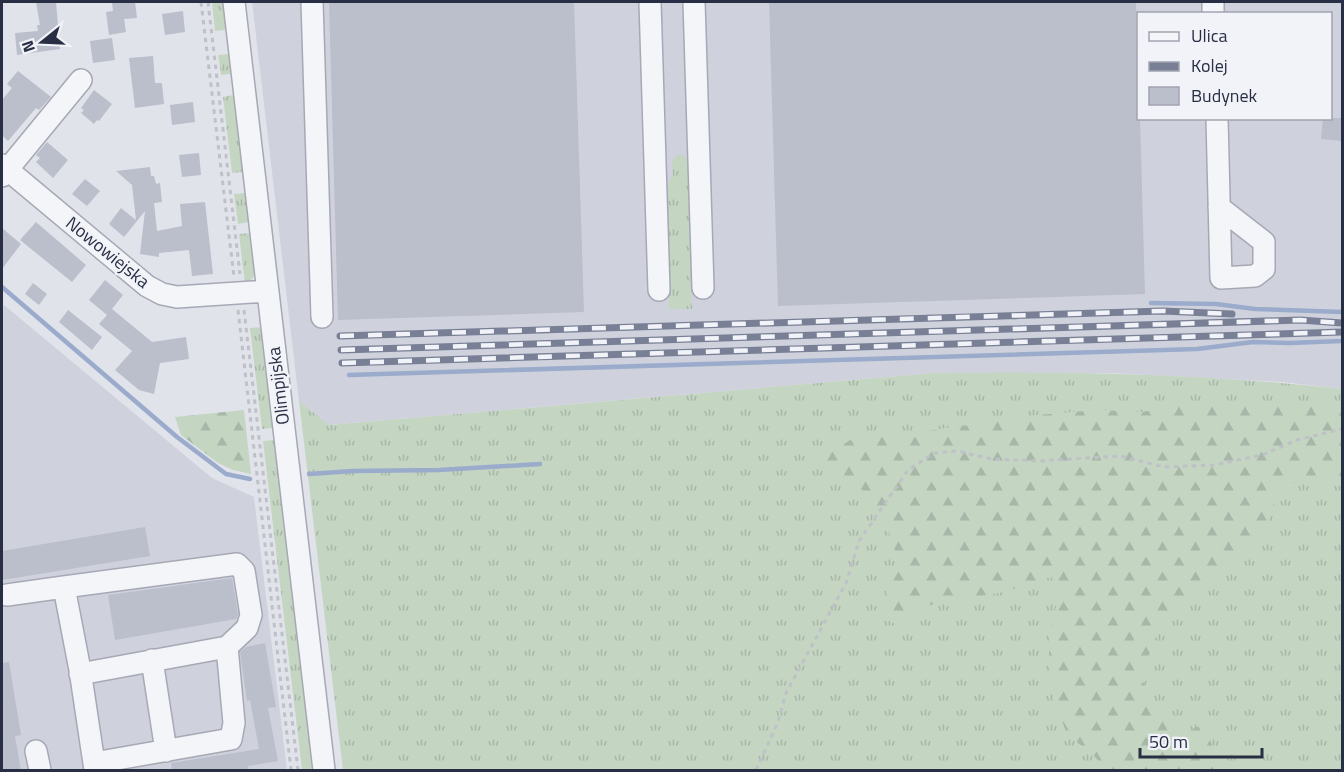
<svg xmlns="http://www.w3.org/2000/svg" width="1344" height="772" font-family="'Titillium Web',sans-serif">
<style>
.built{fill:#cfd2dd;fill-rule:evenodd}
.grass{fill:url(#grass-tufts)}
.forest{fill:url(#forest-firs)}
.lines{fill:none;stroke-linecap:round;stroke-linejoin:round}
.stream{stroke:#9aabcc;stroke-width:4.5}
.building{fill:#bbbecb}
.minor-casing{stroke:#a6a9b5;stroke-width:24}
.path{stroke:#bfc1c9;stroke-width:3;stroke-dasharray:4.5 4.5;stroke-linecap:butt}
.minor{stroke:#f4f5f8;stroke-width:21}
.rail-casing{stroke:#798095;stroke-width:7}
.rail{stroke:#f1f3f8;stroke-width:4.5;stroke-dasharray:14;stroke-linecap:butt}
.labels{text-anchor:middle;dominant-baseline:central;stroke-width:5;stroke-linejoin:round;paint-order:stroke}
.street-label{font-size:18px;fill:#282e43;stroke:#f1f3f8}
</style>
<defs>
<pattern id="grass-tufts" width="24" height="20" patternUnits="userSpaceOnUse" patternTransform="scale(1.5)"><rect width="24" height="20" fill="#c4d5c2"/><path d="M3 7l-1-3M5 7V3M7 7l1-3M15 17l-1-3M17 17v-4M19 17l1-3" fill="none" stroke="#a8b7a8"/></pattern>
<pattern id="forest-firs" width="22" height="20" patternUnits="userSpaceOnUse" patternTransform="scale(1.5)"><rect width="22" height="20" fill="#c4d5c2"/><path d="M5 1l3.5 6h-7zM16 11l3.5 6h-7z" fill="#a8b7a8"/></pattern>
</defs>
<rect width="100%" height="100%" fill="#e1e3eb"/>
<!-- built -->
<path class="built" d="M252,2H1342V389L1283,382L1112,373H935L328,425L299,401ZM1138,14H1330V118H1138Z
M4,305L212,478L254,497L287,770H2V314Z"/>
<!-- grass -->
<path class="grass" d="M212,2H223L226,30L215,31Z
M229,54L231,74L221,75L218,55Z
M234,95L243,172L232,173L223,97Z
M677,155H683L688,161L692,309H669L665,190L673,174L672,161Z
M246,193L249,222L238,224L234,194Z
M251,233L255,274L250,282L245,284L239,234Z
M261,327L273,428L262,429L250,328Z
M935,373C1071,371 1208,374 1342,389V770H343L299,401L329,425Z
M275,440L314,770H302L263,441Z"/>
<!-- forest -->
<path class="forest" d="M1303,401L1342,407V487C1336,485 1332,481 1325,478C1304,470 1287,487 1273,502L1276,510L1256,538L1168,613L1155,639L1141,676L1153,708L1186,732L1204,724L1213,748L1229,770H1107L1094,756L1067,734L1054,700L1049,661V643L1053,614L1063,591L1051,577L1004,592L919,607L902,627L885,619L881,608L898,561L888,529L873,500L851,480L830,470L822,461L838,447L860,435L882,430L910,434L958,426L986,424L1011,418L1059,413L1098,410L1143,412L1186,405Z
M244,410L251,474L233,470L218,463L181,435L175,417Z"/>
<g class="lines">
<!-- stream -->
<path class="stream" d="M2,287L177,437L226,474L250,479
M1151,303L1216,304L1255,309L1342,312
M349,375L1197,349L1253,342L1290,343L1342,341
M309,474L353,471L439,470L540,464"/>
</g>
<!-- building -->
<path class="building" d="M36,2H56L60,49L17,55L15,33L38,31L37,25H40Z
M128,2H135L137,18L124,19L126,32L109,35L106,12L113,11L112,3Z
M329,2H574L584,312L338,320Z
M769,2H1136L1138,118H1140L1145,294L778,306Z
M183,11L185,32L165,35L162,14Z
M112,38L115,60L93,63L90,41Z
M153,56L155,83H162L164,104L135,108L129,58Z
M18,71L51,97L39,110L36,108L8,141L2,135V100L12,88L7,84Z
M94,90L112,104L99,121L97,120L94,124L81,113L84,110L81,108Z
M193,102L195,122L172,125L170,105Z
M1323,118H1342V141L1321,139Z
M47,142L68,160L53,178L36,162L40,158L36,155Z
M199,153L201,175L182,177L179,155Z
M150,167L151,176H154L156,184L160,183L162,202L154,203L157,231L182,226L180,204L205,202L213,274L192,276L189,250L159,253V257L140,254L145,211L124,237L109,224L121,208L136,220L132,185L116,171Z
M85,179L100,191L87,206L72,194Z
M36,222L86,265L72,282L20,240Z
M2,228L21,244L2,269Z
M105,280L123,295L108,314L112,309L152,342L186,337L189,359L160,363L154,394L139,390L115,370L132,351L99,324L107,315L89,300Z
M33,283L47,294L39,305L25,294Z
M68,310L102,337L92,350L59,322Z
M145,527L150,556L2,580V551Z
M232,578L238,614L236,619L115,640L108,595Z
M265,643L276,707L268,708L278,761L248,766L249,771H172L171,763L259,749L250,700L247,701L240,652L246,647Z
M9,662L21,735L15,736L21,771H2V663Z"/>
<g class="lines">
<!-- minor casing -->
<g class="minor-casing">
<path id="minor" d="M234,2L324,770
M312,2L322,317
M650,2L659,290
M694,2L703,288
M1213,2V14
M1217,118L1221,278L1255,276L1264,269V242L1219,207
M2,165L147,286L162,294L177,297L268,291
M2,176L81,80
M7,595L64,587
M152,660L166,751
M80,674L227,647L247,628L251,615L244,571L237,564L64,587L80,670L95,770
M36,751L40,770
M94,763L231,739L234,723L227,647"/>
</g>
<!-- path -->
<path class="path" d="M201,2L234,277
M208,2L240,274
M238,310L291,770
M244,310L298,770
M756,770L778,722L786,693L846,583L859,541L908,470L934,453L957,451L992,459L1039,461L1120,456L1164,467L1214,465L1262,455L1297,440L1342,429"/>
<!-- minor -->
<use href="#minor" class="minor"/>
<!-- rail casing -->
<g class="rail-casing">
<path id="rail" d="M340,336L1163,311L1232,314
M341,350L1300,320L1342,323
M342,363L1342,332"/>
</g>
<!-- rail -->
<use href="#rail" class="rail"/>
</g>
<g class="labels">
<!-- street labels -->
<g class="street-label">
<text transform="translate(108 252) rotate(39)">Nowowiejska</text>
<text transform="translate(278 386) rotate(-97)">Olimpijska</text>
</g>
</g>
<!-- border -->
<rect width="1344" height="772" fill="none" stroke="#282e43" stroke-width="6"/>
<!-- legend -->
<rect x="1137" y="12" width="195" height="108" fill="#f1f3f8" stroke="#a1a4b0" stroke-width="1.5"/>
<rect x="1149" y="32" width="30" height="9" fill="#f4f5f8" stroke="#a1a4b0" stroke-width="1.5"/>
<text x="1191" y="42" font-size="18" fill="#282e43">Ulica</text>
<rect x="1149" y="62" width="30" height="9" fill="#798095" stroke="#a1a4b0" stroke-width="1.5"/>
<text x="1191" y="72" font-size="18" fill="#282e43">Kolej</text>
<rect x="1149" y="87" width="30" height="18" fill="#bbbecb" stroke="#a1a4b0" stroke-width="1.5"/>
<text x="1191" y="102" font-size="18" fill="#282e43">Budynek</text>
<!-- north arrow -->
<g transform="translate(42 42) rotate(252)" stroke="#f1f3f8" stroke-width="4.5" paint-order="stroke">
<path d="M0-4.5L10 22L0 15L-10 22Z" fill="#282e43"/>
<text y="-9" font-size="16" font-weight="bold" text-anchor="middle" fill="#282e43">N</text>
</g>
<!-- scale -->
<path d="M1140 748v9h122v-9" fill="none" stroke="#282e43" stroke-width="3"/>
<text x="1149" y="748" font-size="18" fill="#282e43" stroke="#f1f3f8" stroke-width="4.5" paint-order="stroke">50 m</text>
</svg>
